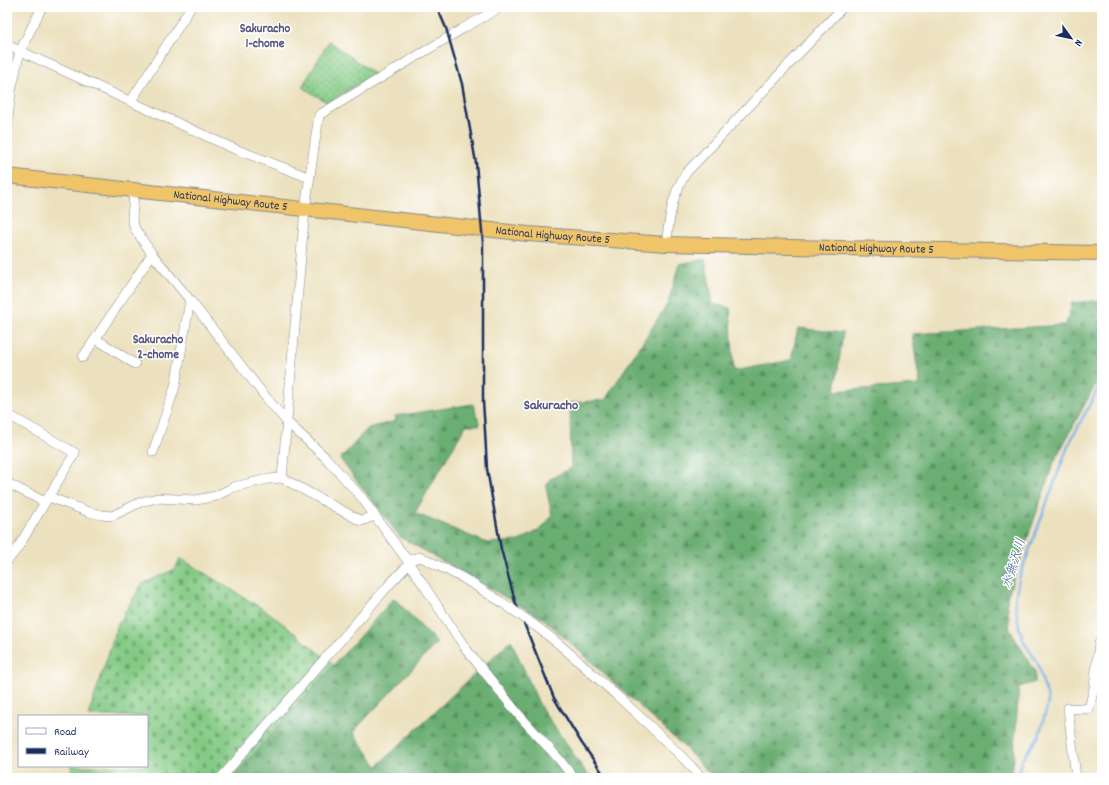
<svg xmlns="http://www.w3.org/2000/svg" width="1109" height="785" font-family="Dekko,'Klee One',sans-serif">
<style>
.grass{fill:url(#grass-dots);stroke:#507c71}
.forest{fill:url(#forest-firs);stroke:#436e68}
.cemetery{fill:url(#cemetery-stones);stroke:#507c71}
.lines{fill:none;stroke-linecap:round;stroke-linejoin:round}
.stream{stroke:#76ace4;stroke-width:2.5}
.minor-casing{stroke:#84888e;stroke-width:10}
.highway-casing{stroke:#84888e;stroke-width:16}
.minor{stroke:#fff;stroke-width:9}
.highway{stroke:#f0c469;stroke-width:14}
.rail{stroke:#1b2f5e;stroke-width:2.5}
.minor-bridge-casing{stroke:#84888e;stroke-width:10;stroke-linecap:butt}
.minor-bridge{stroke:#fff;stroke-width:9}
.labels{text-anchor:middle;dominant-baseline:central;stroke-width:3;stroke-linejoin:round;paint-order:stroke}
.street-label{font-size:12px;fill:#1b2f5e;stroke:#fff}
.neighbourhood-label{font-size:13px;font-weight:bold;fill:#55557f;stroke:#fff}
.water-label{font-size:13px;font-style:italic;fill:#3b5b8d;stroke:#fff}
.quarter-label{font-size:14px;font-weight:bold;fill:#55557f;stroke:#fff}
</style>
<defs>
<pattern id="grass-dots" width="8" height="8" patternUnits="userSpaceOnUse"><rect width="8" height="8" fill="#84ca84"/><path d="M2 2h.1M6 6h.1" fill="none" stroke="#6ba46f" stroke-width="1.8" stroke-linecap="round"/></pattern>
<pattern id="forest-firs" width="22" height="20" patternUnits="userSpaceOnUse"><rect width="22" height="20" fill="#6bae72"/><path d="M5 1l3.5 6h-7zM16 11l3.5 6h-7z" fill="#578e61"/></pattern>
<pattern id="cemetery-stones" width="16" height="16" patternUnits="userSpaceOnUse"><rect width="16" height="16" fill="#84ca84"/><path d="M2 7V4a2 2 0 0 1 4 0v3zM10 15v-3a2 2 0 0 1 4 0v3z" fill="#6ba46f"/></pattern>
</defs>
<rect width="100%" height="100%" fill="#fff"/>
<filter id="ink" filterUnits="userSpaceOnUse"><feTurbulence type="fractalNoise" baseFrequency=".025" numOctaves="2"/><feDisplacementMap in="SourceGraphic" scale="8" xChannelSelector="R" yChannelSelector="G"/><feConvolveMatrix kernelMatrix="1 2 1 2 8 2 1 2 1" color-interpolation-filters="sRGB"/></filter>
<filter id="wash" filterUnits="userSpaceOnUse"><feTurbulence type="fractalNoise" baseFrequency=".012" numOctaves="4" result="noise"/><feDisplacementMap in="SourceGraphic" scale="16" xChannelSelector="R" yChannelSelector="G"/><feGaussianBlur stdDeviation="0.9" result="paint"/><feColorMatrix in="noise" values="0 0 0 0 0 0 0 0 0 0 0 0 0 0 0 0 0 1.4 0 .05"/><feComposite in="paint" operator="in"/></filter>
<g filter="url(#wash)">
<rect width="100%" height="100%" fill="#ece1be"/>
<!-- grass -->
<path class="grass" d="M329,41L374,74L328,103L302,87Z"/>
<!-- forest -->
<path class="forest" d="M705,259L713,304L730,308L734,371L791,360L798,328L843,333L835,391L920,385L912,334L1066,325L1072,303L1102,300V372L1054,462L1007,598L1010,630L1035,671V682L1019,687L1012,778H714L682,745L545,620L400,537L340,459L368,428L396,421L395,416L473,404L480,425H466L415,513L487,543L519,541L541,529L552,516L546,487L550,479L571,468L570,403L605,400L668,303L679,264Z
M394,598L437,643L353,732L377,766L511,640L540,706L590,778H522L519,775L515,778H232Z"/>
<!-- cemetery -->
<path class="cemetery" d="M180,558L271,614L334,665L232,778H78L71,771L72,766H147V716H88L118,624L142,584L175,569Z"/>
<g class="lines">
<!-- stream -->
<path class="stream" d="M1018,778L1021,761L1039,736L1048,703L1047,694L1044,687L1038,664L1024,642L1019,627L1015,601L1019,578L1068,446L1102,381"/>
</g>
</g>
<g filter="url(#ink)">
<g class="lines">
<!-- minor casing -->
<g class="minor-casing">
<path id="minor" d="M7,45L230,147L310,178
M131,101L191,7
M7,129L11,91L20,51L42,7
M134,191L132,219L135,229L152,254L190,300L264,395L287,422L325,457L362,498L407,560L466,649L519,715L558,758L574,778
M666,244C670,217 671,197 686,173L843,7
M96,339L135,364
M83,357L152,254
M7,414L75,453L17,549L7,561
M153,452L175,387L190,300
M282,478L305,209L319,115L462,29L501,7
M7,483L45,502
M49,497L89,512L102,515L112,516L141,502L157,498L196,500L216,496L234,487L268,479L282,478L361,521L374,516
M407,560L421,557L463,578L503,603
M534,625C559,642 581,664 604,684C638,715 672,745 702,778
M1102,643H1099L1094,688H1102
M221,778L388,586L409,564
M1076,778L1068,708L1089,709L1094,688"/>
</g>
<!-- highway casing -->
<g class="highway-casing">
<g id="highway">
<path id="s1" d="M7,176L528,234L666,244L836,248L1102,253"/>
</g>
</g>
<!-- minor -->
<use href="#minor" class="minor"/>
<!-- highway -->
<use href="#highway" class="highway"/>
<!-- rail -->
<path class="rail" d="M437,7L446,28L462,84L476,163L483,243V402L485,431L487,469L501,549L515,601L554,698L581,742L606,778"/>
<!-- minor-bridge casing -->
<g class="minor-bridge-casing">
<path id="minor-bridge" d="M503,603L534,625"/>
</g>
<!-- minor-bridge -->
<use href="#minor-bridge" class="minor-bridge"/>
</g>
</g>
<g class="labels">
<!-- street labels -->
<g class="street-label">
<text stroke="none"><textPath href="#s1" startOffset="225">National Highway Route 5</textPath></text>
<text stroke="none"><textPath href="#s1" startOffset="549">National Highway Route 5</textPath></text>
<text stroke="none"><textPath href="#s1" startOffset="873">National Highway Route 5</textPath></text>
</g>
<!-- neighbourhood labels -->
<g class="neighbourhood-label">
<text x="265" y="29">Sakuracho<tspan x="265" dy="15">1-chome</tspan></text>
<text x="158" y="340">Sakuracho<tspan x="158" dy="15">2-chome</tspan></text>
</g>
<!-- water labels -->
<g class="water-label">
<text transform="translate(1015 564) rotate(-73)">水無沢川</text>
</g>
<!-- quarter labels -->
<g class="quarter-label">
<text x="551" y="406">Sakuracho</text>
</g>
</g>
<!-- margin -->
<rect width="1109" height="785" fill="none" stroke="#fff" stroke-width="24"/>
<!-- legend -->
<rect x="18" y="715" width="130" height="52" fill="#ffffff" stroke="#a4acbf"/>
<rect x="26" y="728" width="20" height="6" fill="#ffffff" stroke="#a4acbf"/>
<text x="54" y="735" font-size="12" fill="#1b2f5e">Road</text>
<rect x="26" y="748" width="20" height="6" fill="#1b2f5e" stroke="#a4acbf"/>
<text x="54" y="755" font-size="12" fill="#1b2f5e">Railway</text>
<!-- north arrow -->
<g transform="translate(1071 38) rotate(123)" stroke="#ffffff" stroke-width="3" paint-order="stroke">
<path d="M0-3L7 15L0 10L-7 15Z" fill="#1b2f5e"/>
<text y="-6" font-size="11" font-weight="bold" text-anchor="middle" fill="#1b2f5e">N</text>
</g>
</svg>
